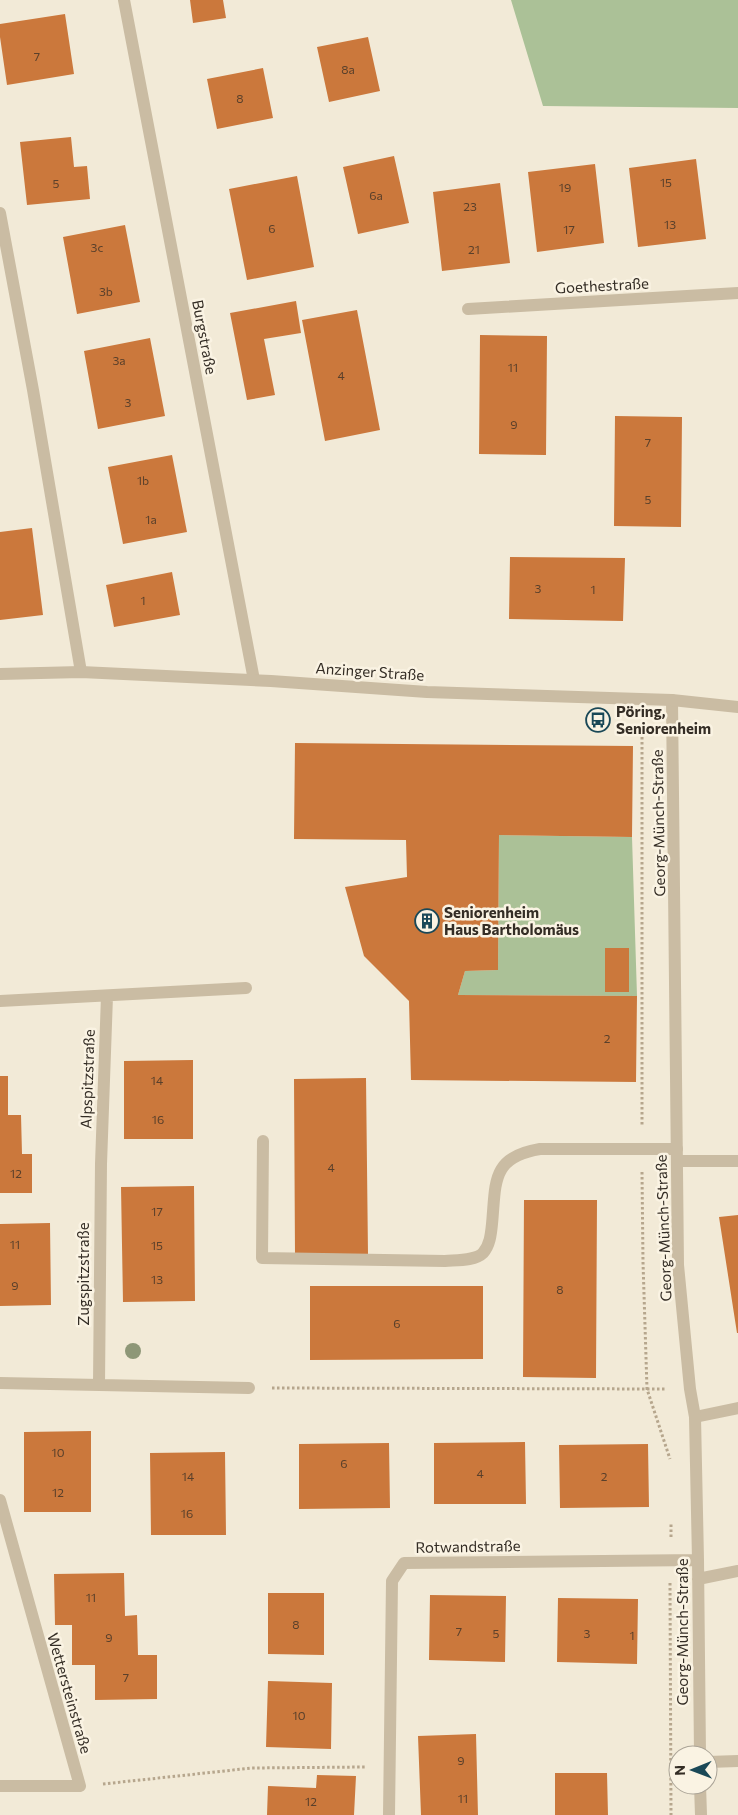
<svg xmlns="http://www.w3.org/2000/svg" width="738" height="1815" font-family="Commissioner,sans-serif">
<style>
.green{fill:#abc197}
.building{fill:#cb783c}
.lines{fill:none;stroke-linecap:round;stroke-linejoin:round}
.path{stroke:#b6a68d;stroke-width:3;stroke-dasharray:2.5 2.5;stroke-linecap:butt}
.service{stroke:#cabca3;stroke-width:12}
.minor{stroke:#cabca3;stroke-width:12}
.tertiary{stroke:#cabca3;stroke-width:12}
.tree{fill:#8e9777}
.labels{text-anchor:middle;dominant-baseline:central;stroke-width:5;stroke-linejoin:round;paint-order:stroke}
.number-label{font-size:12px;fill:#5a402b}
.street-label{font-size:15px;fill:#342d25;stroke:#faf3e3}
.poi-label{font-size:15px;font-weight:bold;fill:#342d25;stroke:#faf3e3;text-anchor:start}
</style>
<rect width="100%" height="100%" fill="#f2ead7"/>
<!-- green -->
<path class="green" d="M511,0H738V108L543,106Z
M499,835L632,837L637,996L458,995L465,971L498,970Z"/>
<!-- building -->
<path class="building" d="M190,0H223L226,18L193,23Z
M65,14L74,74L7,85L0,37V24Z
M368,37L380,91L329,102L317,47Z
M263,68L273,118L217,129L207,79Z
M71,137L74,167L87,166L90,199L27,205L20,142Z
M394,156L409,223L358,234L343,167Z
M696,159L706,239L638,247L629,168Z
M595,164L604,243L537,252L528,172Z
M297,176L314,267L247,280L229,189Z
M500,183L510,263L442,271L433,192Z
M125,225L140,302L77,314L63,237Z
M296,301L301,333L264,339L275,395L247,400L230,313Z
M357,310L380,430L325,441L302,320Z
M480,335L547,336L546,455L479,454Z
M150,338L165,416L98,429L84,351Z
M615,416L682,417L681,527L614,526Z
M172,455L187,532L123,544L108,467Z
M32,528L43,615L0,620V532Z
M510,557L625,558L623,621L509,619Z
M172,572L180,615L114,627L106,585Z
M295,743L633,746L632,837L499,835L498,970L465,971L458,995L637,996L636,1082L411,1080L409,1001L364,956L345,887L407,877L406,840L294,839Z
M605,948H629V992H605Z
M193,1060V1139H124V1061Z
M0,1076H8V1115H21L22,1154H32V1193H0Z
M366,1078L368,1255L295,1256L294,1079Z
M194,1186L195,1301L123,1302L121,1187Z
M524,1200H597L596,1378L523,1377Z
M738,1215V1333H737L719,1217Z
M50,1223L51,1305L0,1306V1224Z
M310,1286H483V1359L310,1360Z
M91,1431V1512H24V1432Z
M525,1442L526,1504H434V1443Z
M389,1443L390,1508L299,1509V1444Z
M648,1444L649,1507L560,1508L559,1445Z
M225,1452L226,1535H151L150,1453Z
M124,1573L125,1616L137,1615L138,1655H157V1699L95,1700V1665H72V1625H55L54,1574Z
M268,1593H324V1655L268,1654Z
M430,1595L506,1596L505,1662L429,1660Z
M558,1598L638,1599L637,1664L557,1662Z
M268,1681L332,1683L331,1749L266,1747Z
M476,1734L478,1815H421L418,1736Z
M555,1773H607L608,1815H555Z
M317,1775L356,1776L354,1815H267L268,1786L316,1788Z"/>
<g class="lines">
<!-- path -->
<path class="path" d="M642,722V1126
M642,1172L643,1262L647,1389L670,1459
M272,1388L666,1389
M671,1537V1523
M670,1583L671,1815
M103,1784L252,1768L366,1767"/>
<!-- service -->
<path class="service" d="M0,213L33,390L81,672
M263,1141L262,1258L445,1261C456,1260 475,1261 483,1253C490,1245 491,1234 492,1224C496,1182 491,1157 540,1149H677
M695,1417L738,1408
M708,1762L738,1761"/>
<!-- minor -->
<path class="minor" d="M124,0L254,680
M468,309L738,293
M672,700L678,1265L690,1389L695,1417L698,1560L700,1755
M0,1001L246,988
M677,1161H738
M0,1383L249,1388
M99,1385L101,1164L107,996
M0,1500L80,1786H0
M698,1579L738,1571
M700,1785L701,1815
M389,1815L392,1581L404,1563L698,1560"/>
<!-- tertiary -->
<path class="tertiary" d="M0,674L81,672L271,681L427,692L672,700L738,707"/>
</g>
<!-- trees -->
<circle class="tree" cx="133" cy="1351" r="8"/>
<!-- icons -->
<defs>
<g id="bus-ring" transform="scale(1.25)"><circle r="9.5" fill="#faf3e3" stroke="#1a4857" stroke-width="1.5"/><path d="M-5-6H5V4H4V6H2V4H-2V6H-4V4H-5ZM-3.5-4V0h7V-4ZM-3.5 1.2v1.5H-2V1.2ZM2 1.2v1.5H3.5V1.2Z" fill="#1a4857"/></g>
<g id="building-ring" transform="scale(1.25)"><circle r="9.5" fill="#faf3e3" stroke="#1a4857" stroke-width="1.5"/><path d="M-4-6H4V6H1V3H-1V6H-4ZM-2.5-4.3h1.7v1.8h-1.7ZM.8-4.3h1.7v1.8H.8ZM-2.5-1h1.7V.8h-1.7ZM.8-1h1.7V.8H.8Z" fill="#1a4857"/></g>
</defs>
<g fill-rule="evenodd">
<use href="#bus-ring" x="598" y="720"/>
<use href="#building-ring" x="427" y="921"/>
</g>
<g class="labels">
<!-- number labels -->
<g class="number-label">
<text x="37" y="56">7</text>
<text x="348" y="69">8a</text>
<text x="240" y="98">8</text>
<text x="666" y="182">15</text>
<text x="56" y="183">5</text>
<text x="565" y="187">19</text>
<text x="376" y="195">6a</text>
<text x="470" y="206">23</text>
<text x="670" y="224">13</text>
<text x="272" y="228">6</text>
<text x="569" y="229">17</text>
<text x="97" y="247">3c</text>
<text x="474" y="249">21</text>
<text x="106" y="291">3b</text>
<text x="119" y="360">3a</text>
<text x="513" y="367">11</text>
<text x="341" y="375">4</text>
<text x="128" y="402">3</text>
<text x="514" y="424">9</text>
<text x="648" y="442">7</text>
<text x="143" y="480">1b</text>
<text x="648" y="499">5</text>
<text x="151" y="519">1a</text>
<text x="538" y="588">3</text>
<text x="593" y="589">1</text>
<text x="143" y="600">1</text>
<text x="607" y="1038">2</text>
<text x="157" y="1080">14</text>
<text x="158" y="1119">16</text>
<text x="331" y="1167">4</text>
<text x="16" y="1173">12</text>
<text x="157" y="1211">17</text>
<text x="15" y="1244">11</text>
<text x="157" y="1245">15</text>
<text x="157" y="1279">13</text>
<text x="15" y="1285">9</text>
<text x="560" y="1289">8</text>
<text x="397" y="1323">6</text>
<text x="58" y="1452">10</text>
<text x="344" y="1463">6</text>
<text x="480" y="1473">4</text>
<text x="188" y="1476">14</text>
<text x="604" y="1476">2</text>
<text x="58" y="1492">12</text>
<text x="187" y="1513">16</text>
<text x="91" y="1597">11</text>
<text x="296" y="1624">8</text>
<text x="459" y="1631">7</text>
<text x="496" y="1633">5</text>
<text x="587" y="1633">3</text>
<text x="632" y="1635">1</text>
<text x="109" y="1637">9</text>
<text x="126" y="1677">7</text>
<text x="299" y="1715">10</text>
<text x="461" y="1760">9</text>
<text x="463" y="1798">11</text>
<text x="311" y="1801">12</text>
</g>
<!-- street labels -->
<g class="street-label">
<text transform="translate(602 285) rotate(-3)">Goethestraße</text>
<text transform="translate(205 337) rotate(79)">Burgstraße</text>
<text transform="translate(370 671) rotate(4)">Anzinger Straße</text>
<text transform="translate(658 823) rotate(-91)">Georg-Münch-Straße</text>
<text transform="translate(87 1079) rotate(-88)">Alpspitzstraße</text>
<text transform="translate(663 1228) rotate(-92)">Georg-Münch-Straße</text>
<text transform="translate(83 1274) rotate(-90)">Zugspitzstraße</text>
<text transform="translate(468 1546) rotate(-1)">Rotwandstraße</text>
<text transform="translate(682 1632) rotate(-90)">Georg-Münch-Straße</text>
<text transform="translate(70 1693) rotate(74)">Wettersteinstraße</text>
</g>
<!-- poi labels -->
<g class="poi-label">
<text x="616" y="711">Pöring,<tspan x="616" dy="17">Seniorenheim</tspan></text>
<text x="444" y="912">Seniorenheim<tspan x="444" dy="17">Haus Bartholomäus</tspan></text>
</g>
</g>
<!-- north arrow -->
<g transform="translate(693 1770) rotate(269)"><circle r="24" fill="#faf3e3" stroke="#aba497"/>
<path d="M0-4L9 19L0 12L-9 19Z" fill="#1a4857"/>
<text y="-8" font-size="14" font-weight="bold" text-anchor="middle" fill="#342d25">N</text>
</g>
</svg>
